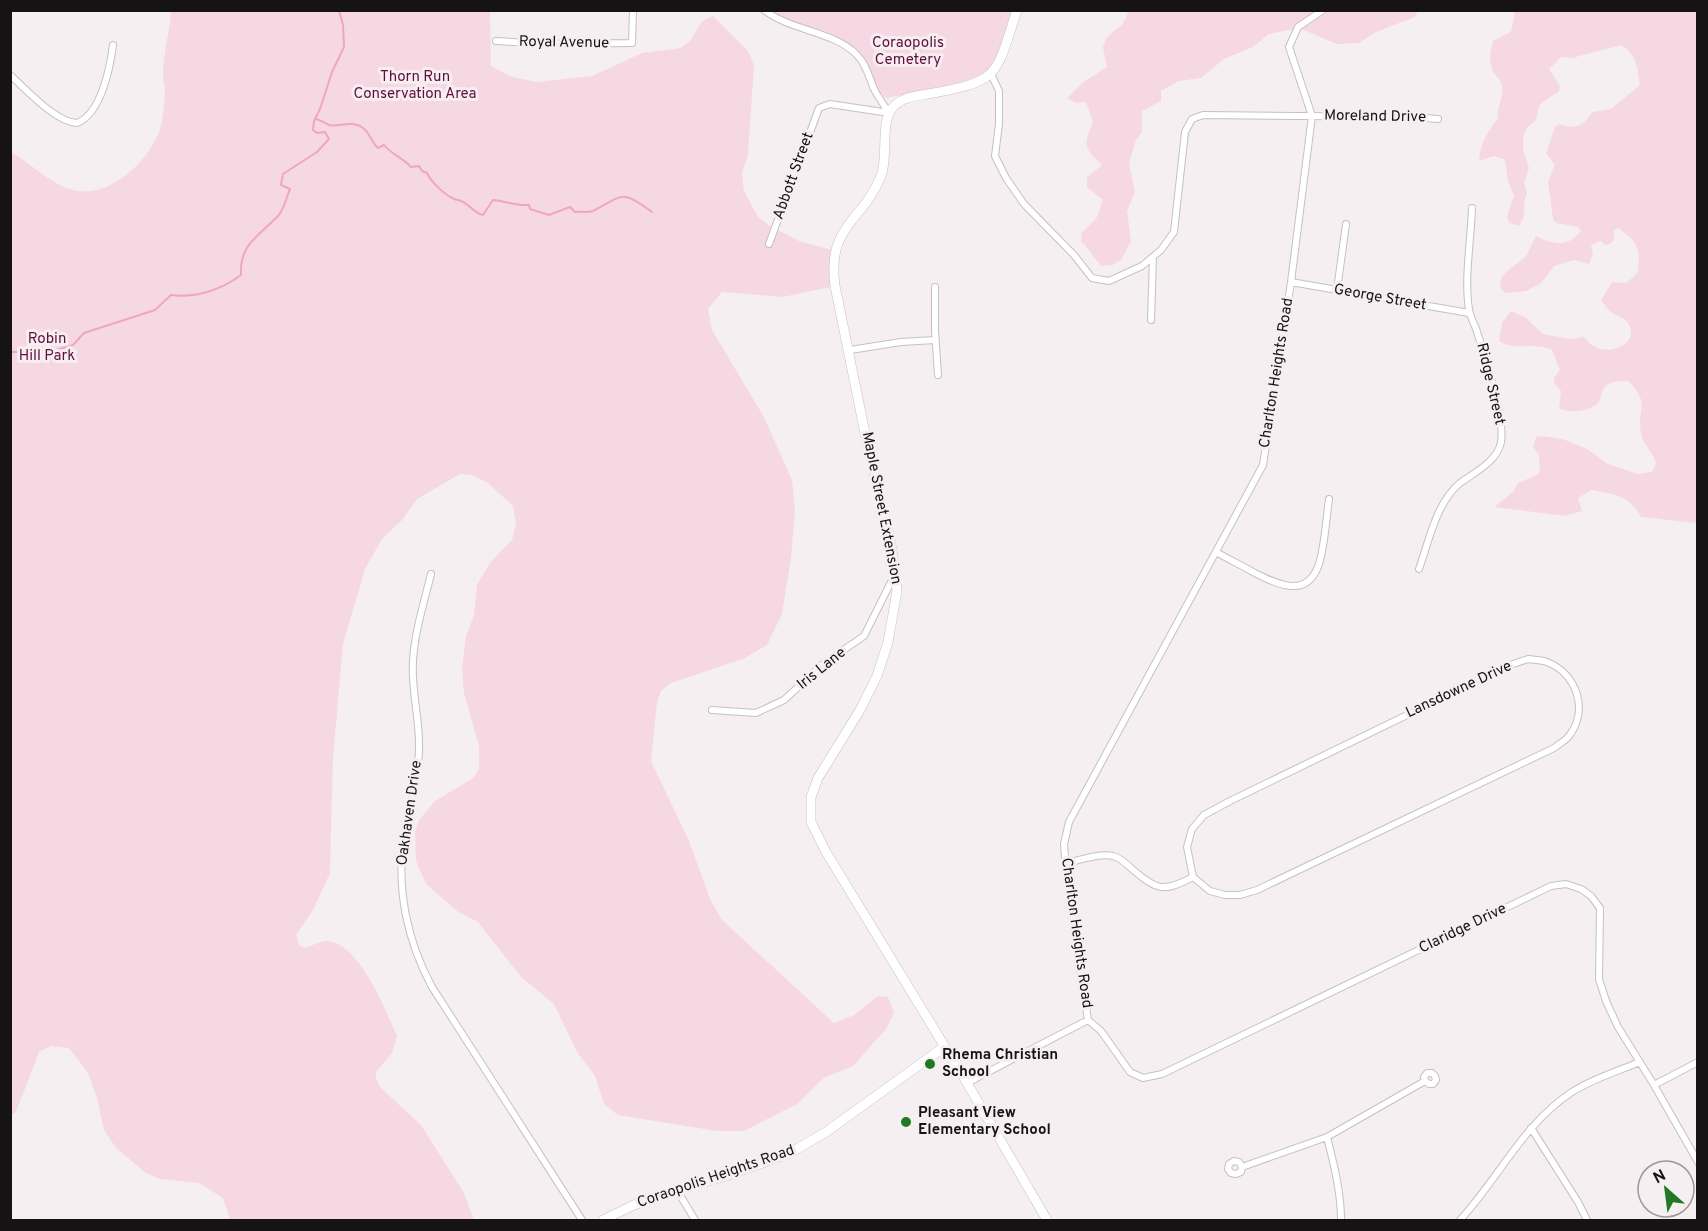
<svg xmlns="http://www.w3.org/2000/svg" width="1708" height="1231" font-family="Overpass,sans-serif">
<style>
.green{fill:#f6d8e3}
.lines{fill:none;stroke-linecap:round;stroke-linejoin:round}
.stream{stroke:#f0a5c3;stroke-width:2}
.street-casing{stroke:#c6c0c2;stroke-width:8}
.secondary-casing{stroke:#c6c0c2;stroke-width:10}
.street{stroke:#fff;stroke-width:6}
.secondary{stroke:#fff;stroke-width:9}
.poi-dot{fill:#217825;stroke:#f6eff1;stroke-width:2}
.labels{text-anchor:middle;dominant-baseline:central;stroke-width:6;stroke-linejoin:round;paint-order:stroke}
.street-label{font-size:15px;fill:#161314;stroke:#f6eff1}
.park-label{font-size:15px;fill:#640d3c;stroke:#f6eff1}
.poi-label{font-size:15px;font-weight:bold;fill:#161314;stroke:#f6eff1;text-anchor:start}
</style>
<rect width="100%" height="100%" fill="#f6eff1"/>
<!-- green -->
<path class="green" d="M1161,10L1418,11L1415,17L1376,32L1359,43L1337,44L1299,28L1269,34L1253,47L1224,59L1201,78L1179,81L1161,91V101L1142,111V132L1136,140L1129,163L1135,192L1127,211L1131,242L1121,260L1112,265L1102,266C1093,258 1090,249 1081,242L1082,232L1096,219L1103,200L1087,187V177L1102,165C1082,146 1084,146 1093,121L1086,102L1076,103L1067,98L1082,83L1107,67L1103,47L1107,37L1122,25L1129,11Z
M1515,10L1697,11V523L1641,517C1629,495 1616,495 1592,490L1578,498L1582,511L1564,516L1494,507L1513,492L1518,483L1537,475L1540,471L1539,455L1533,447L1536,437L1541,436L1563,439L1589,450L1606,463L1637,474L1652,472L1656,463C1653,452 1643,444 1641,434C1636,408 1652,405 1628,381C1621,381 1612,380 1606,386C1601,390 1602,398 1598,403C1592,411 1566,414 1559,408L1561,391L1554,383V378L1560,370L1552,350C1534,341 1515,352 1499,341L1502,323L1511,311L1525,317L1543,334L1570,339L1584,337C1587,340 1591,345 1595,347C1609,355 1639,344 1629,325C1625,316 1617,317 1610,311C1607,309 1604,304 1601,300L1612,282L1627,283L1638,272C1640,247 1639,243 1618,228L1614,230V239L1610,244L1605,245L1601,241L1591,245L1593,254L1589,264L1574,260L1554,266L1541,283L1526,291L1505,293C1489,277 1517,266 1525,257C1529,252 1532,243 1536,236C1552,244 1568,248 1581,231L1578,227L1556,223L1553,219L1548,181L1555,165L1546,153L1555,127L1559,124C1574,130 1584,126 1592,112L1611,109L1640,85C1637,67 1637,55 1621,45L1572,58L1561,57L1549,69L1560,86L1559,91L1540,104L1536,120L1527,128L1523,138V149L1529,168L1524,183L1527,193C1521,208 1528,213 1519,226L1509,223L1507,217L1514,196L1508,181L1505,160L1494,156L1479,161C1480,143 1488,132 1498,118C1496,107 1505,96 1502,85C1501,81 1497,77 1494,73C1488,63 1490,52 1493,41L1511,32Z
M171,11H490L491,66L512,77L537,82L592,76L642,53L681,48L690,41L702,21L713,16L748,51L754,65L748,155L742,173L744,191L758,217L768,225L799,241L835,251V286L783,297L722,292L708,309L712,330L764,417L792,480L795,510L791,558L782,614L767,645L745,658L671,683L661,691L657,702L651,761L689,841L710,899L722,920L834,1023L854,1015L878,996L888,997L894,1013L886,1029L853,1066L824,1078L797,1104L744,1131H717L618,1115L604,1104L595,1076L577,1052L554,1004L521,977L478,922L457,911L426,884L416,861L415,831L419,820L435,801L473,778L479,769V746L464,693L462,668L466,636L474,615L477,585L490,563L512,540L516,523L513,506L488,483L472,475L460,474L417,499L402,520L382,539L365,569L343,644L333,758L330,873L313,910L296,935L299,945L304,948C311,946 320,941 327,941C359,942 386,1011 397,1036L392,1053L376,1072V1079L381,1088L421,1125L464,1193L474,1220H228L229,1217L223,1198L199,1183L160,1179L146,1173L116,1148L104,1130L97,1098L88,1073L69,1048L51,1046L39,1052L16,1112L11,1115V152C32,164 53,187 78,191C112,196 150,160 160,129C163,118 165,100 165,88C164,83 163,79 163,74C163,53 170,32 171,11Z
M771,11H1012C1006,29 1003,52 990,68C977,84 909,93 887,98C873,91 870,60 855,48C832,28 797,27 771,11Z"/>
<g class="lines">
<!-- stream -->
<path class="stream" d="M316,119C320,120 325,123 329,125C337,128 352,119 363,128C370,133 371,142 378,148L384,145C391,154 403,158 411,167L419,166L422,171L427,173C431,182 445,195 454,199C457,200 460,200 463,202C471,206 474,213 483,215L493,200C505,201 516,206 529,205L530,209L549,215L570,207L575,212C581,211 588,213 593,211C624,195 621,189 652,212
M10,352L53,351L73,345L84,333L155,310L171,295C196,298 221,290 241,275C239,244 260,235 278,216C284,210 286,198 290,189L281,185L283,174L317,152L329,139L325,132L317,133L313,130L314,121L320,109L332,72L344,47L343,25L339,10"/>
<!-- street casing -->
<g class="street-casing">
<path id="street" d="M764,10C791,31 834,31 857,55C866,64 869,77 874,89C878,97 884,105 889,113
M496,41L545,44L632,43L633,10
M991,74L999,91V124L995,156L1006,178L1024,204L1074,255L1092,278L1109,281L1142,266L1161,250L1174,232L1185,132L1192,119L1203,115L1414,117L1438,119
M10,75C26,89 55,122 77,123C101,114 110,68 113,45
M769,244L819,108L830,104L889,113
M1291,282L1469,313
M935,287V330L938,375
M1337,290L1346,224
M1151,320L1153,257
M850,350L901,342L935,340
M1216,552C1228,559 1241,565 1253,572C1277,584 1307,600 1319,564C1325,544 1326,520 1329,499
M1419,569C1429,541 1436,503 1460,483C1474,473 1498,461 1501,442C1505,420 1486,358 1478,335C1476,326 1470,318 1469,309C1464,280 1471,239 1472,208
M431,574C423,607 411,642 413,677C414,702 420,726 419,750C418,780 409,807 404,836C396,888 407,941 432,987L582,1220
M1528,659C1534,660 1542,660 1547,662C1577,674 1589,710 1569,736C1565,741 1559,744 1554,748L1257,890L1240,895H1225L1210,891L1193,877L1187,847L1192,829L1204,815L1230,801L1510,665Z
M712,710L756,713L784,700L823,664L864,636L894,576
M1067,863C1080,860 1099,853 1113,856C1120,858 1127,864 1132,869C1157,890 1163,893 1193,877
M1088,1020L1101,1031L1130,1072L1143,1078L1162,1074L1551,886L1566,884L1581,889L1591,896L1600,908L1599,979L1606,1001L1618,1027L1654,1085L1698,1162
M967,1083L1088,1020L1067,883L1064,844L1069,822L1263,465L1291,282L1312,116L1289,47L1298,27L1323,10
M1654,1085L1698,1062
M1531,1128L1578,1202L1587,1220
M1327,1137C1334,1165 1341,1192 1341,1220
M1242,1167L1239,1162L1234,1161L1229,1164L1228,1169L1231,1173L1236,1174L1241,1172L1242,1167L1327,1137L1425,1081L1424,1077L1427,1073H1432L1435,1076L1436,1080L1433,1084H1429L1425,1081
M677,1190L695,1220
M1460,1220C1499,1178 1523,1124 1572,1092C1592,1079 1618,1071 1640,1062"/>
</g>
<!-- secondary casing -->
<g class="secondary-casing">
<path id="secondary" d="M1017,10C995,77 1001,81 928,94C916,96 903,97 894,106C879,121 889,156 881,176C862,223 827,224 835,286L867,443L892,549L897,591L888,642L877,676L860,710L818,778L811,797V822L826,852L967,1083L1047,1220
M603,1220L634,1205L657,1196L726,1176L790,1153L826,1132L944,1047"/>
</g>
<!-- street -->
<use href="#street" class="street"/>
<!-- secondary -->
<use href="#secondary" class="secondary"/>
</g>
<!-- markers -->
<g class="poi-dot">
<circle cx="930" cy="1064" r="6"/>
<circle cx="906" cy="1122" r="6"/>
</g>
<g class="labels">
<!-- street labels -->
<g class="street-label">
<text transform="translate(564 43) rotate(1)">Royal Avenue</text>
<text transform="translate(1375 117) rotate(1)">Moreland Drive</text>
<text transform="translate(794 176) rotate(-70)">Abbott Street</text>
<text transform="translate(1380 298) rotate(10)">George Street</text>
<text transform="translate(1277 373) rotate(-81)">Charlton Heights Road</text>
<text transform="translate(1490 384) rotate(77)">Ridge Street</text>
<text transform="translate(881 508) rotate(79)">Maple Street Extension</text>
<text transform="translate(822 669) rotate(-39)">Iris Lane</text>
<text transform="translate(1459 690) rotate(-25)">Lansdowne Drive</text>
<text transform="translate(410 813) rotate(-82)">Oakhaven Drive</text>
<text transform="translate(1463 929) rotate(-26)">Claridge Drive</text>
<text transform="translate(1076 933) rotate(82)">Charlton Heights Road</text>
<text transform="translate(716 1177) rotate(-19)">Coraopolis Heights Road</text>
</g>
<!-- park labels -->
<g class="park-label">
<text x="908" y="43">Coraopolis<tspan x="908" dy="17">Cemetery</tspan></text>
<text x="415" y="77">Thorn Run<tspan x="415" dy="17">Conservation Area</tspan></text>
<text x="47" y="339">Robin<tspan x="47" dy="17">Hill Park</tspan></text>
</g>
<!-- poi labels -->
<g class="poi-label">
<text x="942" y="1055">Rhema Christian<tspan x="942" dy="17">School</tspan></text>
<text x="918" y="1113">Pleasant View<tspan x="918" dy="17">Elementary School</tspan></text>
</g>
</g>
<!-- border -->
<rect width="1708" height="1231" fill="none" stroke="#161314" stroke-width="24"/>
<!-- north arrow -->
<g transform="translate(1666 1189) rotate(332)"><circle r="28" fill="#f6eff1" stroke="#9c9799" stroke-width="1.5"/>
<path d="M0-4.5L10 22L0 15L-10 22Z" fill="#217825"/>
<text y="-9" font-size="16" font-weight="bold" text-anchor="middle" fill="#161314">N</text>
</g>
</svg>
